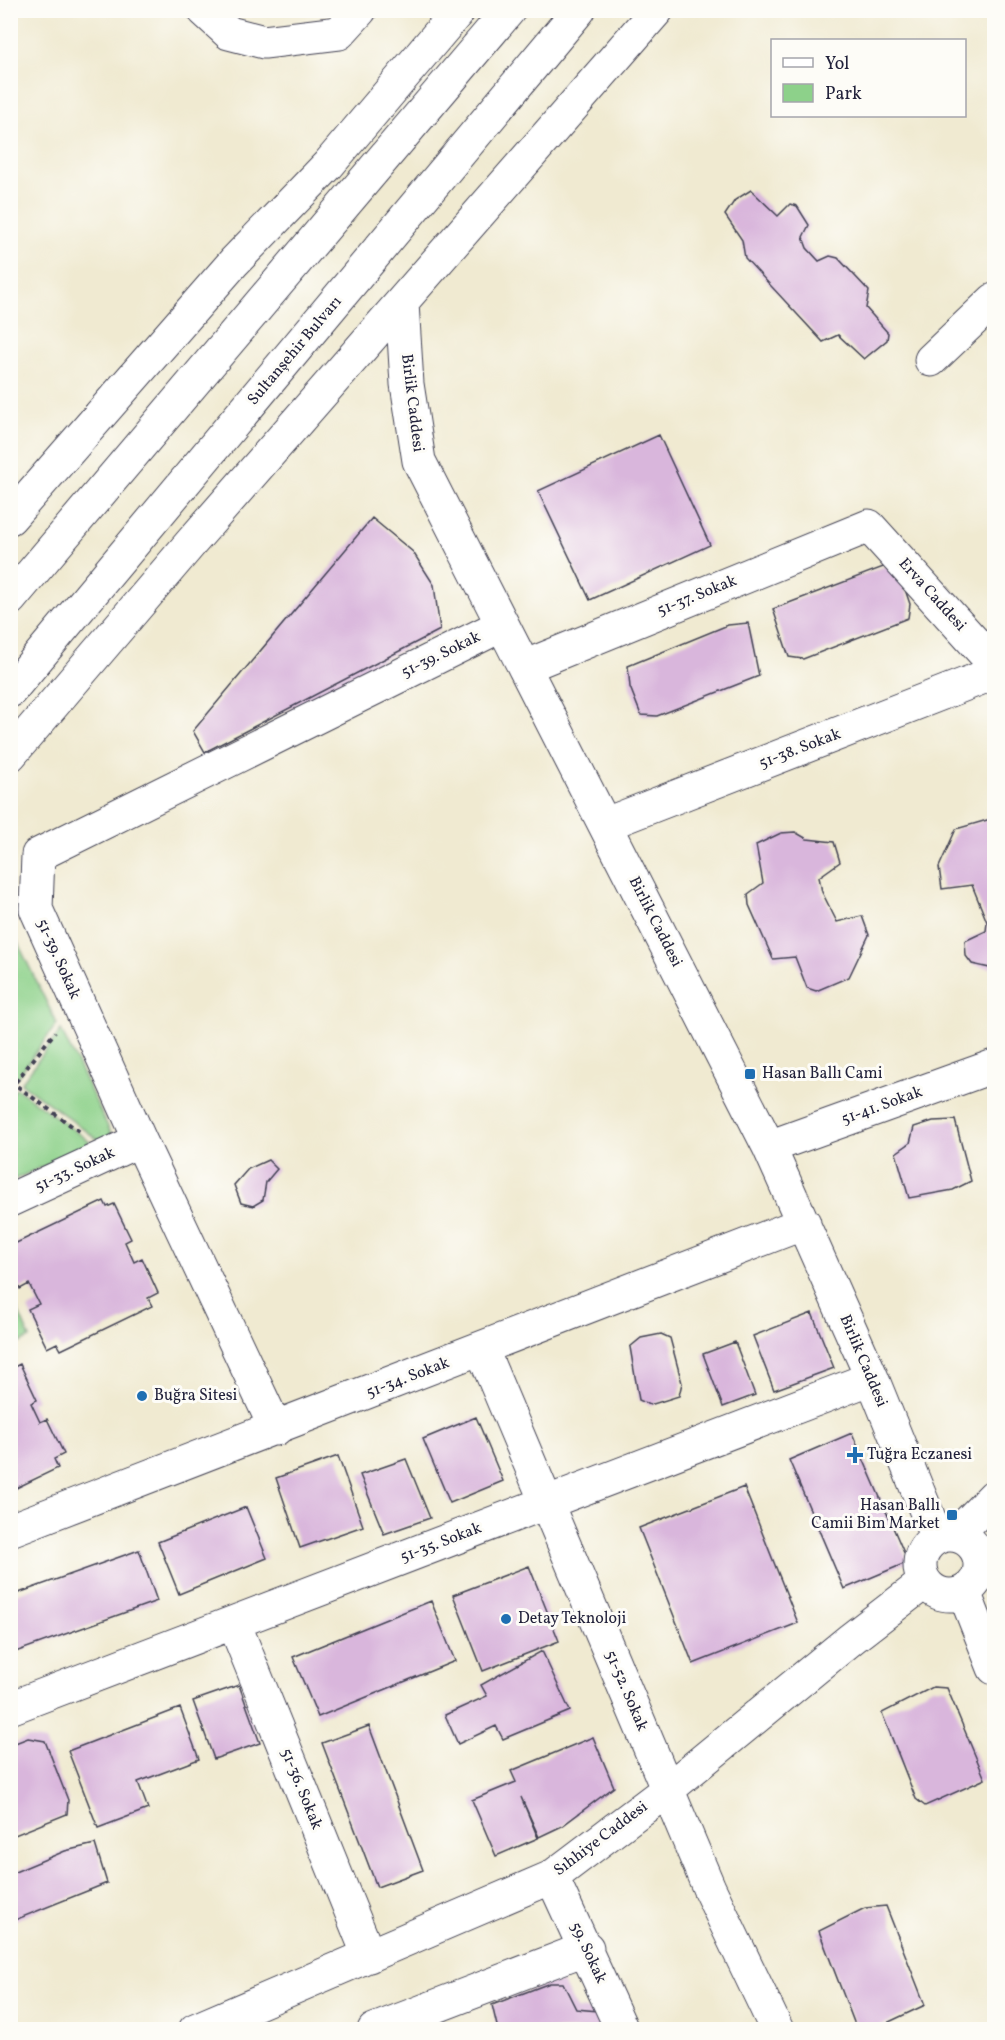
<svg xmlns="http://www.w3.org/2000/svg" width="1005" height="2040" font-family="Vollkorn,serif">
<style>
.green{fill:#8dd18a;stroke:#587a62;stroke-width:1.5}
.building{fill:#d9b6dc}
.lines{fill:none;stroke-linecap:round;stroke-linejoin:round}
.minor-casing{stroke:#414052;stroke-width:35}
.major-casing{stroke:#414052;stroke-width:35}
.highway-casing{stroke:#414052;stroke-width:35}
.path{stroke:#414052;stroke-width:4;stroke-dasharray:4.5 4.5;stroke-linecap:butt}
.minor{stroke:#fff;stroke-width:33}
.major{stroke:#fff;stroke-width:33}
.highway{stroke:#fff;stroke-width:33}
.poi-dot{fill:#1f6fb2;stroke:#fdfcf7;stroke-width:2}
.labels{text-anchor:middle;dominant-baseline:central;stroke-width:6;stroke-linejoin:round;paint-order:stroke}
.street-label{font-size:16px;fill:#22223b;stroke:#fdfcf7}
.poi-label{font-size:16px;fill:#22223b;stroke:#fdfcf7;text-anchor:start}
</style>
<rect width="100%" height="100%" fill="#fdfcf7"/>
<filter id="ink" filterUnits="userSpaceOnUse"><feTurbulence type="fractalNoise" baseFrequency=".0167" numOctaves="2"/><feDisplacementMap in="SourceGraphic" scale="12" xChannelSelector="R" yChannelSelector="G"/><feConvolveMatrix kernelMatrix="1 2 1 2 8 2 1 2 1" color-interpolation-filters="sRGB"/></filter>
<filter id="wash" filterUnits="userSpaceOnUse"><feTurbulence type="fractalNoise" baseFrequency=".008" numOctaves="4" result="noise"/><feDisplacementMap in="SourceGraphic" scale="24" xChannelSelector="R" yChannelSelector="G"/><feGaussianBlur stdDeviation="1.35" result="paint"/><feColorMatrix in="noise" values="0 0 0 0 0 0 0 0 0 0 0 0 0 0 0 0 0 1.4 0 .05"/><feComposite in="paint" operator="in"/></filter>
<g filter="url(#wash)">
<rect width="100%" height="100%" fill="#f0ead1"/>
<!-- green -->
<path class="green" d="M13,933L57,1024L16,1079L10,1075L14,1053L10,1027Z
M61,1030L112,1135L100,1141L21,1083Z
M16,1088L93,1144L11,1181V1095Z
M11,1295L30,1338L11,1347H10Z"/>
<g id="blocks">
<!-- building -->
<path class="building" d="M751,190L778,216L790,204L797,206L809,225L803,237L807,248L819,261L830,256L838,258L869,291L866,308L888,333L887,340L864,359L838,335L823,342L745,258L742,240L725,215L735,200Z
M659,435L710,545L590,600L538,491Z
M372,518L413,552L434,585L440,630L205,752L193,731Z
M891,564L899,572L910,604L908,618L803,659L789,657L773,609Z
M748,623L759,676L657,716L641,715L630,687L628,666L728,625Z
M994,818V969L972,964L966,956L965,941L986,931L987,922L972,885L942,889L939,867L956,829Z
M795,832L807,839L834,842L840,862L819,877L822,892L837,922L862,916L869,935L849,977L816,991L807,988L795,957L773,959L749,905L748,894L763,883L756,845L781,833Z
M955,1120L971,1181L953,1190L909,1198L896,1153L910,1143L914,1127L933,1121Z
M268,1160L277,1169L266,1182L263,1200L253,1206L241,1203L234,1185L248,1169Z
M104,1201L107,1207L114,1204L131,1239L125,1242L134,1262L142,1258L158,1293L148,1298L152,1306L61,1350L57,1343L47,1348L28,1309L39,1304L29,1284L20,1289L10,1270V1246Z
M812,1313L834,1368L774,1390L753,1336Z
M661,1334L670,1338L682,1383L679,1396L650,1405L639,1400L630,1347L641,1338Z
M735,1342L755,1395L723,1407L703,1354Z
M10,1363L12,1368L20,1364L37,1400L31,1403L40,1422L47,1419L64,1454L54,1459L58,1468L10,1491Z
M476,1417L503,1481L450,1503L423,1439Z
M852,1433L908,1562L844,1589L789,1460Z
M338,1456L363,1526L300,1548L276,1478Z
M406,1459L430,1518L384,1534L360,1475Z
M744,1487L798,1623L693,1664L639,1528Z
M246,1507L267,1558L179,1594L158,1542Z
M139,1550L157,1601L10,1654V1596Z
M529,1566L559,1641L483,1671L453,1595Z
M431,1601L455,1661L318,1717L293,1657Z
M542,1651L570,1711L503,1739L496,1726L458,1744L445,1715L487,1696L481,1685Z
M239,1685L260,1743L214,1759L193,1701Z
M933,1687L947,1688L985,1779L925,1806L916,1799L882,1713Z
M180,1708L199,1759L138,1782L148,1809L98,1828L68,1751Z
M369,1726L423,1870L377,1887L322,1743Z
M593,1737L614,1787L562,1826L539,1837L521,1797L538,1838L496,1856L472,1800L516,1782L511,1771Z
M28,1738L45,1741L68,1800L67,1814L10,1837V1745Z
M95,1844L107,1883L10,1922V1874L65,1851Z
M886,1906L925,2005L872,2030H857L819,1931L865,1908Z
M550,1983H563L576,2009L598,2011L605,2030H498L492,2005Z"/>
</g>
</g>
<g filter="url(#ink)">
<use href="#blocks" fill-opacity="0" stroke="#414052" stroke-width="1.5"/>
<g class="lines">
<!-- minor casing -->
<g class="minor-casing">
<path id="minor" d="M204,10L229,33L264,42L339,33L360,10
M402,303L407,384L419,461L769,1147L872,1378L937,1538
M931,360L994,300
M524,667L869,526L994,664
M606,824L994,673
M769,1147L994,1066
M10,1200L140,1140
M482,1350L709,1888L777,2030
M276,1429L140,1140L36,909L38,855L502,625
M10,1530L804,1223
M920 1565a30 30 0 1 1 60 0a30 30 0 1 1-60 0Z
M956,1535L994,1496
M964,1592L994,1668
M234,1623L369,1956
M10,1708L872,1378
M552,1877L622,2030
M195,2030L552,1877L667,1790L851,1639L925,1582
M374,2030L587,1948"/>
</g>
<!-- major casing -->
<g class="major-casing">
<path id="major" d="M10,518L234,262L328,165L459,10
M10,755L190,544L657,10"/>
</g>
<!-- highway casing -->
<g class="highway-casing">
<path id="highway" d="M10,599L509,10
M10,691L579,10"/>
</g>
<!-- path -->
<path class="path" d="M10,1081L80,1132
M10,1089L55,1032"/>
<!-- minor -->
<use href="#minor" class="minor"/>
<!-- major -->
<use href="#major" class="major"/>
<!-- highway -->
<use href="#highway" class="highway"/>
</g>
</g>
<!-- markers -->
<g class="poi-dot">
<rect x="744" y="1068" width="12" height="12" rx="3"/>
<circle cx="142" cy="1396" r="6"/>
<path d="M852 1446h6v6h6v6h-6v6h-6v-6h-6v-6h6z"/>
<rect x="946" y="1509" width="12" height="12" rx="3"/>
<circle cx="506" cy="1619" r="6"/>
</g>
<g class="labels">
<!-- street labels -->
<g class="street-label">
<text transform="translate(295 351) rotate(-50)">Sultanşehir Bulvarı</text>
<text transform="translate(412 403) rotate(83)">Birlik Caddesi</text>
<text transform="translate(932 595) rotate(48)">Erva Caddesi</text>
<text transform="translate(697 596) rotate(-22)">51-37. Sokak</text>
<text transform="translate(441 655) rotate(-26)">51-39. Sokak</text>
<text transform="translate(800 749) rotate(-21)">51-38. Sokak</text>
<text transform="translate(655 922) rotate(63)">Birlik Caddesi</text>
<text transform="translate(58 959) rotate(66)">51-39. Sokak</text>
<text transform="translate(882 1106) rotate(-20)">51-41. Sokak</text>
<text transform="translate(75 1170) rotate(-25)">51-33. Sokak</text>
<text transform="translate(863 1361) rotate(67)">Birlik Caddesi</text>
<text transform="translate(408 1378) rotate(-21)">51-34. Sokak</text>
<text transform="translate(441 1543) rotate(-21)">51-35. Sokak</text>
<text transform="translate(626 1691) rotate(67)">51-52. Sokak</text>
<text transform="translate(301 1789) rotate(68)">51-36. Sokak</text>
<text transform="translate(601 1839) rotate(-37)">Sıhhiye Caddesi</text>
<text transform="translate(588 1953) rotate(65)">59. Sokak</text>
</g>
<!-- poi labels -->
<g class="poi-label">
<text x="762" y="1074">Hasan Ballı Cami</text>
<text x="154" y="1396">Buğra Sitesi</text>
<text x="867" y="1455">Tuğra Eczanesi</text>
<text x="940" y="1506" text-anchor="end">Hasan Ballı<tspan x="940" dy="18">Camii Bim Market</tspan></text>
<text x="518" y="1619">Detay Teknoloji</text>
</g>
</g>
<!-- margin -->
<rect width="1005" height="2040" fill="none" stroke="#fdfcf7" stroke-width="36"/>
<!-- legend -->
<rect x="771" y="39" width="195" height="78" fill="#fdfcf7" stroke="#a5a5ac" stroke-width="1.5"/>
<rect x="783" y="58" width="30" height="9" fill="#ffffff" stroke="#a5a5ac" stroke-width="1.5"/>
<text x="825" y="69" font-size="18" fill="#22223b">Yol</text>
<rect x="783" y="84" width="30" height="18" fill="#8dd18a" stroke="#a5a5ac" stroke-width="1.5"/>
<text x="825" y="99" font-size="18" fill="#22223b">Park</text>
</svg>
